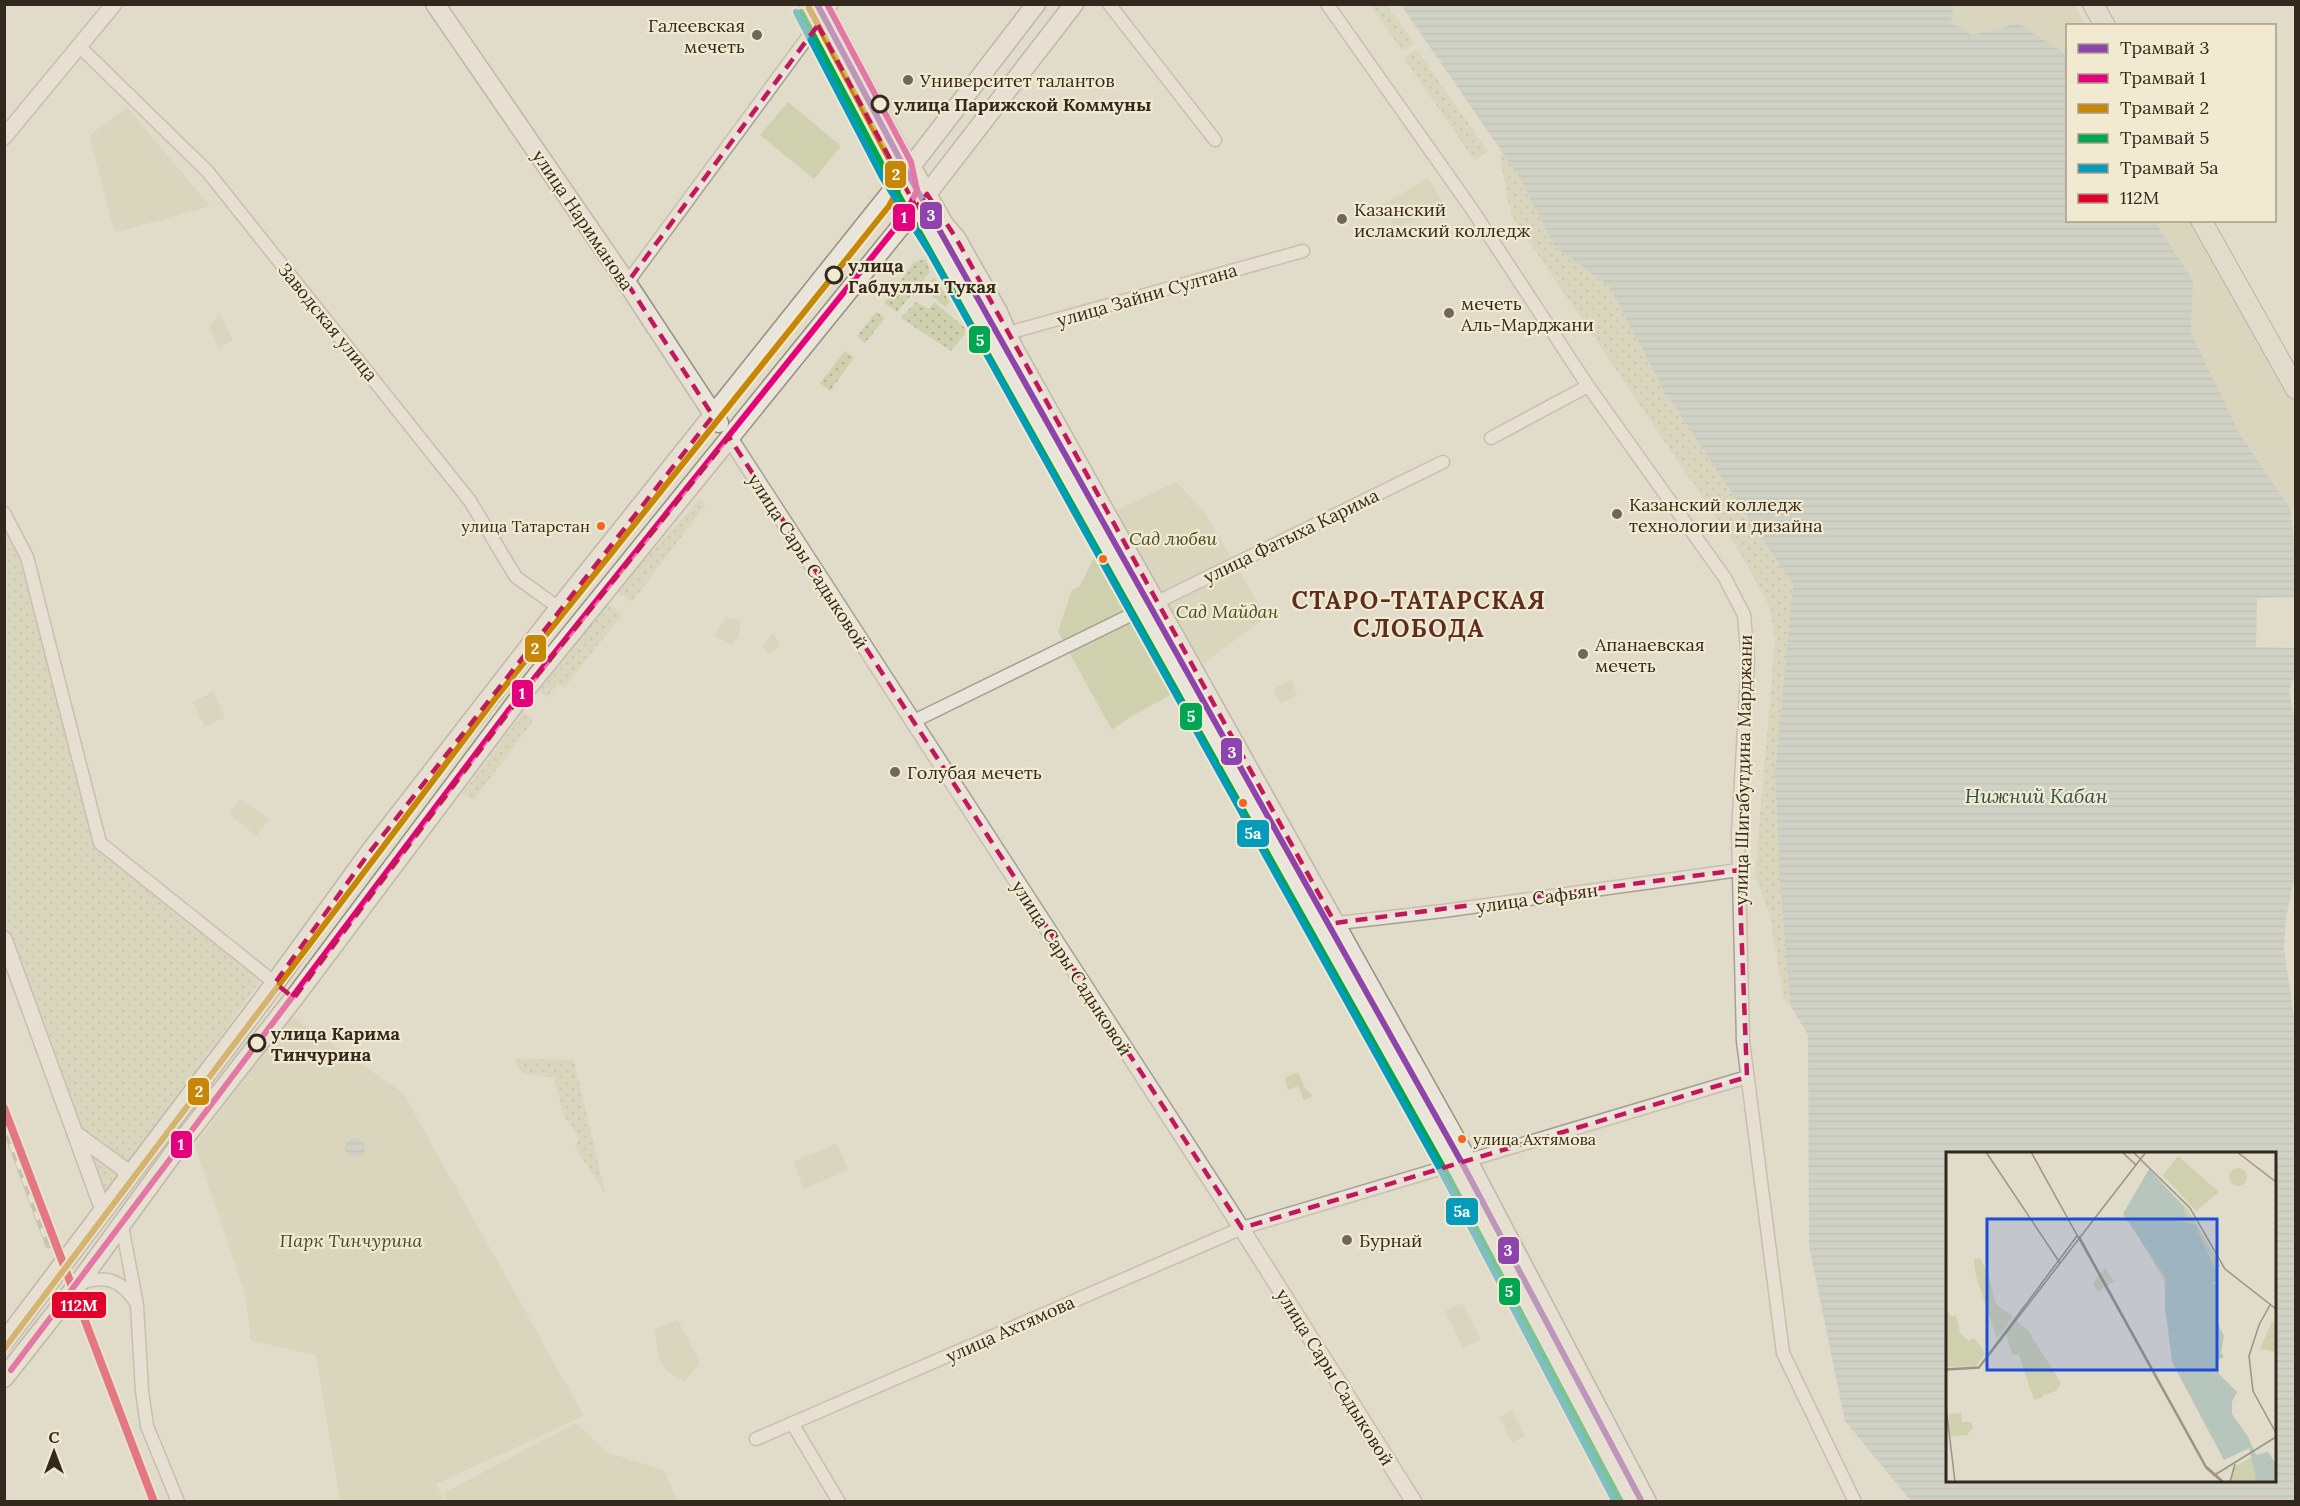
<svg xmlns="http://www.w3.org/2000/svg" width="2300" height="1506" font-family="Lora,serif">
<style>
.grass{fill:url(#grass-dots)}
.park{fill:#cfd0ad}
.water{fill:url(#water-rules);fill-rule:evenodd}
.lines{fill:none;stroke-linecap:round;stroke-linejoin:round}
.minor-casing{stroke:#a6a094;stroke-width:15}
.tertiary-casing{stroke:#a6a094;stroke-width:18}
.secondary-casing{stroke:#958f84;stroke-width:21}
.primary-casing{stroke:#8b857a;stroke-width:22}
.minor{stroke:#eae5db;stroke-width:12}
.tertiary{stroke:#eae5db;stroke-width:15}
.secondary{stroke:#eae5db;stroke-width:18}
.primary{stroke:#e0dbcd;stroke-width:20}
.tram{stroke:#a8a59c;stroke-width:1.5}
.rail-casing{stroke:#a8a59c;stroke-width:5}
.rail{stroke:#f2ead0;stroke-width:3;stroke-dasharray:9;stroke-linecap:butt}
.rail-1-casing{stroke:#f2ead0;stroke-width:12}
.rail-1{stroke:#e4002b;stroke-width:8}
.tram-1-casing{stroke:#f2ead0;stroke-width:10}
.tram-2-casing{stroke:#f2ead0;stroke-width:10}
.tram-3-casing{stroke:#f2ead0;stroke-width:10}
.tram-4-casing{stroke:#f2ead0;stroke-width:10}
.tram-5-casing{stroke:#f2ead0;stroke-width:10}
.tram-1{stroke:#8e44ad;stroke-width:6}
.tram-2{stroke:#e5007d;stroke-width:6}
.tram-3{stroke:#c68607;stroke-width:6}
.tram-4{stroke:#00a651;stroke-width:6}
.tram-5{stroke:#059cbc;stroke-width:6}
.marked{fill:none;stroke:#c2185b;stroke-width:4.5;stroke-dasharray:12 8;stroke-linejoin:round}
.poi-dot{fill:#70675a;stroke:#f2ead0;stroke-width:2}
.stop-dot{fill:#f2ead0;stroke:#33281d;stroke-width:3}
.bus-dot{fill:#f26522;stroke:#f2ead0;stroke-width:2}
.labels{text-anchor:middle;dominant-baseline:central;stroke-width:4.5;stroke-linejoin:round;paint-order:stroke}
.bus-label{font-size:16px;fill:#33281d;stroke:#f2ead0;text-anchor:end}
.poi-label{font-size:18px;fill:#33281d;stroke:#f2ead0;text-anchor:start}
.stop-label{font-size:18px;font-weight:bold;fill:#33281d;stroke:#f2ead0;text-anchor:start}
.street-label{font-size:18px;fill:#33281d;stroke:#f2ead0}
.park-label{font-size:18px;font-style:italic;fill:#424e25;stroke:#f2ead0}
.water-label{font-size:20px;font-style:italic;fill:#2d5251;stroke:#f2ead0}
.district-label{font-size:24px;font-weight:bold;letter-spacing:1.5px;fill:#5d2e1f;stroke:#f2ead0}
.inset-road{fill:none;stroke:#9b9385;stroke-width:1.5}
.view{fill:#1d4ed8;fill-opacity:0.15;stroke:#1d4ed8;stroke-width:3}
.inset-edge{fill:none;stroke:#33281d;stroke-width:3}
.line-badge{stroke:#f2ead0;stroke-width:2}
.badge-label{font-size:16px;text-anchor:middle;font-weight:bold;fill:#fff}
</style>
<defs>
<pattern id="grass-dots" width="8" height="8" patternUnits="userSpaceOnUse" patternTransform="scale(1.5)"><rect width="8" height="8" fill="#cfd0ad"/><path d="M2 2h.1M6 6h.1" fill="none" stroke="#b2b394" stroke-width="1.8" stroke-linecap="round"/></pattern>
<pattern id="water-rules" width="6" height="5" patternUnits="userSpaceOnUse" patternTransform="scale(1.5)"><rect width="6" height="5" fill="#b6c6bc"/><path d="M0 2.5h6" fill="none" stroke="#9daaa1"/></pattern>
</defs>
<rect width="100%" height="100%" fill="#e1dbca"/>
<!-- grass -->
<path class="grass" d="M1371,5H1387L1414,43L1402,51Z
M1416,49L1488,151L1474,160L1404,58Z
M1503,152L1520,178L1554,246L1609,286L1665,392L1793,585L1775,772L1780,880L1790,1005L1784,1000L1770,917L1755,875L1775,640L1769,605L1737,548L1511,215L1500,157Z
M926,259L930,272L897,312L884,303L914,262Z
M934,277L950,302L945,307L924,288Z
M916,302L929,309L934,302L965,328V334L951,351L901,318Z
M876,312L885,318L865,343L857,336Z
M845,351L854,358L830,391L820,383Z
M700,499L706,504L632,602L616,591Z
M5,516L23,559L95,848L261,980L105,1197L5,926Z
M605,602L622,615L564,688L558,683L547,698L539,691Z
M523,712L534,720L473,801L463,793Z
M513,1059L574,1060L605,1193L575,1147L579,1139L564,1116L554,1078L522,1073Z"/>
<!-- park -->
<path class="park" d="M2074,4L2085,25L2068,26L2067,55L2018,23L1972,35L1951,22L1954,5Z
M788,102L841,146L814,179L760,135Z
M127,107L210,206L115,233L89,136Z
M1428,178L1447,208L1394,228L1384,204Z
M2155,221H2192L2295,396L2296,507L2291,510L2238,431L2191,332L2193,281Z
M220,314L233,340L219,348L209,327Z
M1176,482L1204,511L1266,617L1173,686L1176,692L1130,717L1112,730L1058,632L1072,590L1080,586L1117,510Z
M726,617L741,621L739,636L732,645L714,636Z
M773,633L780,644L778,647L768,654L762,646Z
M1291,679L1297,696L1280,703L1273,689Z
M213,692L225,717L205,727L193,702Z
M240,800L270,818L256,836L229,813Z
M292,1016L403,1093L584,1416L436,1484L444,1501H340L316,1355L251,1341L245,1294L195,1145Z
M1298,1072L1306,1090L1313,1096L1304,1100L1298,1086L1288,1090L1285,1078Z
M837,1143L848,1170L804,1189L793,1162Z
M1462,1303L1481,1339L1463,1348L1445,1311Z
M678,1320L700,1363L685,1381C656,1369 658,1357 655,1328Z
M1512,1411L1525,1436L1512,1443L1499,1417Z
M576,1423L608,1453L664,1470L678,1501H447L444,1493Z"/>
<!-- water -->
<path class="water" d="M1401,5H1954L1951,22L1972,35L2018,23L2067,55L2068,220L2155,221L2193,281L2191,332L2238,431L2291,510L2295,559V597L2257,598L2256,647L2296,648L2295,675L2289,691L2296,728V868L2286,918L2284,949L2296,1031L2295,1501H1911L1845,1421L1809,1246L1808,1035L1790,1005L1780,880L1775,772L1793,585L1665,392L1609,286L1554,246L1520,178ZM1948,1154H2274V1480H1948Z
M345 1148a10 10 0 1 1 20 0a10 10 0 1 1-20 0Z"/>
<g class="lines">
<!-- minor casing -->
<g class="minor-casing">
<path id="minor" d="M806,4L900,181
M1109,4L1215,140
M1327,4L1471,208L1588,386L1725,578L1744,615L1748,660L1738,833L1743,1041L1783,1353L1855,1502
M825,6L911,166
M80,47L208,172L470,501L516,577L559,608
M627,283L832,4
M1001,335L1303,251
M1491,438L1588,386
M4,513L27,557L100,843L275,983
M912,722L1443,462
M1330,924L1443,911L1739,870
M122,1226L137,1305L142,1391L147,1426L178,1502
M78,1284C104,1275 119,1278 135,1301
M792,1423L839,1502
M756,1439L1242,1228L1747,1077"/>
</g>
<!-- tertiary casing -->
<g class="tertiary-casing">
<path id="tertiary" d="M4,137L114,4
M729,437L1233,1215L1414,1502
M4,939L103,1210
M76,1134L124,1169L127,1179"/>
</g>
<!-- secondary casing -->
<g class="secondary-casing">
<path id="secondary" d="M435,4L627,283L719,423
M911,166L944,224L956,238L998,312L1013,347L1468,1161L1647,1502
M900,181L933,237L942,258L981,327L991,337L1001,355L1315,922L1453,1166L1628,1502
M4,1342L261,1002L369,853L559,608L903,177L1036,4
M4,1378L78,1284L183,1140L294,998L523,693L927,194L1074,4"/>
</g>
<!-- primary casing -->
<g class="primary-casing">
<path id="primary" d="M2093,4L2105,26
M2201,220L2296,389"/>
</g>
<!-- minor -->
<use href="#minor" class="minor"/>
<!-- tertiary -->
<use href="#tertiary" class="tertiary"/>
<!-- secondary -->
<use href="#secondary" class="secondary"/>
<!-- primary -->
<use href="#primary" class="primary"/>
<!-- tram -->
<path class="tram" d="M892,209C913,202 922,210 937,225"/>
<!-- rail casing -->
<g class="rail-casing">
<path id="rail" d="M4,1127L48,1246"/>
</g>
<!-- rail -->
<use href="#rail" class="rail"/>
<!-- rail-1 casing -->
<g class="rail-1-casing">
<path id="rail-1" d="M4,1108L154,1502"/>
</g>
<!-- rail-1 -->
<use href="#rail-1" class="rail-1"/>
<!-- tram-1 casing -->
<g class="tram-1-casing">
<path id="tram-1" d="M817,4L903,165L1462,1163L1642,1502"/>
</g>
<!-- tram-2 casing -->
<g class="tram-2-casing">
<path id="tram-2" d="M11,1370L508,711L905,216L917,190L911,162L827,4"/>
</g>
<!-- tram-3 casing -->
<g class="tram-3-casing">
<path id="tram-3" d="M4,1349L494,700L889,206L899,188L894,168L809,8"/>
</g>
<!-- tram-4 casing -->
<g class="tram-4-casing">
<path id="tram-4" d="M801,12L887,174L1446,1172L1621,1502"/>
</g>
<!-- tram-5 casing -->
<g class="tram-5-casing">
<path id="tram-5" d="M796,12L883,179L931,255L1442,1173L1615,1502"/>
</g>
<!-- tram-1 -->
<use href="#tram-1" class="tram-1"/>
<!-- tram-2 -->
<use href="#tram-2" class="tram-2"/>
<!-- tram-3 -->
<use href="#tram-3" class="tram-3"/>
<!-- tram-4 -->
<use href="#tram-4" class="tram-4"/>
<!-- tram-5 -->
<use href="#tram-5" class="tram-5"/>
</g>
<!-- marked area -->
<path d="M0 0H2300V1506H0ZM818,25L916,207L927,194L956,238L1335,923L1739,870L1747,1077L1242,1228L729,437L523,693L294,998L275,983L369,853L713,416L627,283Z" fill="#e1dbca" fill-opacity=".55" fill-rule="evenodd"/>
<path class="marked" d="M818,25L916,207L927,194L956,238L1335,923L1739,870L1747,1077L1242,1228L729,437L523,693L294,998L275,983L369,853L713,416L627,283Z"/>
<!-- markers -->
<g class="poi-dot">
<circle cx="757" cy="35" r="6"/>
<circle cx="908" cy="80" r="6"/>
<circle cx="1342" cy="219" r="6"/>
<circle cx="1449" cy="313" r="6"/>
<circle cx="1617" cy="514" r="6"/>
<circle cx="1583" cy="654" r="6"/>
<circle cx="895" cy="772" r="6"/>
<circle cx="1347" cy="1240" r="6"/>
</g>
<g class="stop-dot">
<circle cx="880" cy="104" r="8"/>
<circle cx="834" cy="275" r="8"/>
<circle cx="257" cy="1043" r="8"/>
</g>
<g class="bus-dot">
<circle cx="601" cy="526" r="5"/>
<circle cx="1103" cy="559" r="5"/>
<circle cx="1243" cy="803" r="5"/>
<circle cx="1462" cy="1139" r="5"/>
</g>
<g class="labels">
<!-- bus labels -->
<g class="bus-label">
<text x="590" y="526">улица Татарстан</text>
<text x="1473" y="1139" text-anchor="start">улица Ахтямова</text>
</g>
<!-- poi labels -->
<g class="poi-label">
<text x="745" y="25" text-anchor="end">Галеевская<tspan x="745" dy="21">мечеть</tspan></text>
<text x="920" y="80">Университет талантов</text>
<text x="1354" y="209">Казанский<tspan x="1354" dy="21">исламский колледж</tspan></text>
<text x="1461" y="303">мечеть<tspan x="1461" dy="21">Аль-Марджани</tspan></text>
<text x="1629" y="504">Казанский колледж<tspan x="1629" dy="21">технологии и дизайна</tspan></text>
<text x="1595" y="644">Апанаевская<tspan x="1595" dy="21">мечеть</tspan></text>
<text x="907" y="772">Голубая мечеть</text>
<text x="1359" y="1240">Бурнай</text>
</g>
<!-- stop labels -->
<g class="stop-label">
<text x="894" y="104">улица Парижской Коммуны</text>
<text x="848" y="265">улица<tspan x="848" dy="21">Габдуллы Тукая</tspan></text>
<text x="271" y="1033">улица Карима<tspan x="271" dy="21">Тинчурина</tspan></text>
</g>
<!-- street labels -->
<g class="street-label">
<text transform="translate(583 220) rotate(56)">улица Нариманова</text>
<text transform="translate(1147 295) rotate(-16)">улица Зайни Султана</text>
<text transform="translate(328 322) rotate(51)">Заводская улица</text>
<text transform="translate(1291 536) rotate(-26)">улица Фатыха Карима</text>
<text transform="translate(808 561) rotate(57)">улица Сары Садыковой</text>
<text transform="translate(1743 770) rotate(-89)">улица Шигабутдина Марджани</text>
<text transform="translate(1537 898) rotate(-8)">улица Сафьян</text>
<text transform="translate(1072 968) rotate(57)">улица Сары Садыковой</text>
<text transform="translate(1010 1329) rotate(-24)">улица Ахтямова</text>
<text transform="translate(1335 1377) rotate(58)">улица Сары Садыковой</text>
</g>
<!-- park labels -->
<g class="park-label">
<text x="1173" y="538">Сад любви</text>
<text x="1227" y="611">Сад Майдан</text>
<text x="351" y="1240">Парк Тинчурина</text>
</g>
<!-- water labels -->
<g class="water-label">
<text x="2036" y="795">Нижний Кабан</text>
</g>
<!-- district labels -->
<g class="district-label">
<text x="1419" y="600">СТАРО-ТАТАРСКАЯ<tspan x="1419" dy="28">СЛОБОДА</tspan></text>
</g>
</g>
<!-- overview -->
<g transform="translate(1946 1152)">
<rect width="330" height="330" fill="#e1dbca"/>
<path d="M191,83L221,126L220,168L218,128ZM34,106L42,121L50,152L67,165L51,187L30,124L28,107ZM326,169L330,172V200L314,197ZM15,261L16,270H25L27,275L21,283L4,284L3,262Z" fill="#cfd0ad"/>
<path d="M232,4L273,40L250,59L217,23ZM283 25a9 9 0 1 1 18 0a9 9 0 1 1-18 0ZM220,37L241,56L275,114L270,118L256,88L236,69L237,54ZM159,116L168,129L152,140L147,131ZM0,158L7,165L10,163L14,181L23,189L28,186L36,196L39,202L30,214L0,215ZM70,169L81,177L115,231L110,239L97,243L95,238L97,245L88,248L73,203L66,202L60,182ZM308,304L311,330H285L288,315Z" fill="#cfd0ad"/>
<path d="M203,17L237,54L240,63L237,70L249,73L270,118L272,127L267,132H272L271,170L278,184L275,201L278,205L271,208L273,222L291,240L286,250V262L301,283L310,303L322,300L330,312V330H311L303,296L278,308L226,210L219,155L220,126L177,62Z" fill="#b6c6bc"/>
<path class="inset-road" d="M40,0L114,111M85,0L260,316L276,330M176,0L190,13M187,0L244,56L279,117L330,157M291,0L330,30M133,84L260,314L278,330M324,153L313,173L303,204L307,239L330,281M0,217L33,215L131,84M0,218L33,216L200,0M0,254L9,330M267,324L330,285M284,330L289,312"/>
<path class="view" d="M41,67H271V218H41Z"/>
<rect width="330" height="330" class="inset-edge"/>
</g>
<g class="line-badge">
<rect x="884" y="160" width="23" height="29" rx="6" fill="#c68607"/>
<rect x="919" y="201" width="24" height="29" rx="6" fill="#8e44ad"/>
<rect x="892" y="203" width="24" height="29" rx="6" fill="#e5007d"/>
<rect x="968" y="325" width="23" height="29" rx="6" fill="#00a651"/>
<rect x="524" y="634" width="23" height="29" rx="6" fill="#c68607"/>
<rect x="511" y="679" width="23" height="29" rx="6" fill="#e5007d"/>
<rect x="1179" y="702" width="24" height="29" rx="6" fill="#00a651"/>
<rect x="1220" y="737" width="23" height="29" rx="6" fill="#8e44ad"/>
<rect x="1236" y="819" width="34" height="29" rx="6" fill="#059cbc"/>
<rect x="187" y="1077" width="23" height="29" rx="6" fill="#c68607"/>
<rect x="170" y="1130" width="23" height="29" rx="6" fill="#e5007d"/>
<rect x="1445" y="1197" width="34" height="29" rx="6" fill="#059cbc"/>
<rect x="1497" y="1236" width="23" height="29" rx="6" fill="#8e44ad"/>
<rect x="1498" y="1277" width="23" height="29" rx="6" fill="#00a651"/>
<rect x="51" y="1291" width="56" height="28" rx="6" fill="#e4002b"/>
</g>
<g class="badge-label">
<text x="896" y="180">2</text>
<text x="931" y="221">3</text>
<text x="904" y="223">1</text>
<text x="980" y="346">5</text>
<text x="535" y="654">2</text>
<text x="522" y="699">1</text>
<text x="1191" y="722">5</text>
<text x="1232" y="758">3</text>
<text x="1253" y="839">5а</text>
<text x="199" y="1097">2</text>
<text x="181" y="1150">1</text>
<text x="1462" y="1217">5а</text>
<text x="1508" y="1256">3</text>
<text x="1509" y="1297">5</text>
<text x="79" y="1311">112М</text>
</g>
<!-- border -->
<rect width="2300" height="1506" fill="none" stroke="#33281d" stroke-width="12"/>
<!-- legend -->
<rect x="2066" y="24" width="210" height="198" fill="#f2ead0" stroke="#a69c88" stroke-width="1.5"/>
<rect x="2078" y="44" width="30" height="9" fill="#8e44ad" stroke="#a69c88" stroke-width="1.5"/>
<text x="2120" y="54" font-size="18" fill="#33281d">Трамвай 3</text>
<rect x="2078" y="74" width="30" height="9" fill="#e5007d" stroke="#a69c88" stroke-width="1.5"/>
<text x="2120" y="84" font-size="18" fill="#33281d">Трамвай 1</text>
<rect x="2078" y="104" width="30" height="9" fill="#c68607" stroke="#a69c88" stroke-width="1.5"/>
<text x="2120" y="114" font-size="18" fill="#33281d">Трамвай 2</text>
<rect x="2078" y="134" width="30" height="9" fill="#00a651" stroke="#a69c88" stroke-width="1.5"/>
<text x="2120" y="144" font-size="18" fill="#33281d">Трамвай 5</text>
<rect x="2078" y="164" width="30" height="9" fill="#059cbc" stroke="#a69c88" stroke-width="1.5"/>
<text x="2120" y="174" font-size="18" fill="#33281d">Трамвай 5а</text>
<rect x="2078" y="194" width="30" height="9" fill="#e4002b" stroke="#a69c88" stroke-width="1.5"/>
<text x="2120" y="204" font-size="18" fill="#33281d">112М</text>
<!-- north arrow -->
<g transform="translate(54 1452)" stroke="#f2ead0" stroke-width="4.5" paint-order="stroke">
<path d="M0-4.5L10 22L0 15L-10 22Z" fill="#33281d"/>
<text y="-9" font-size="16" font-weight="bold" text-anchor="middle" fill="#33281d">С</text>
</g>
</svg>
